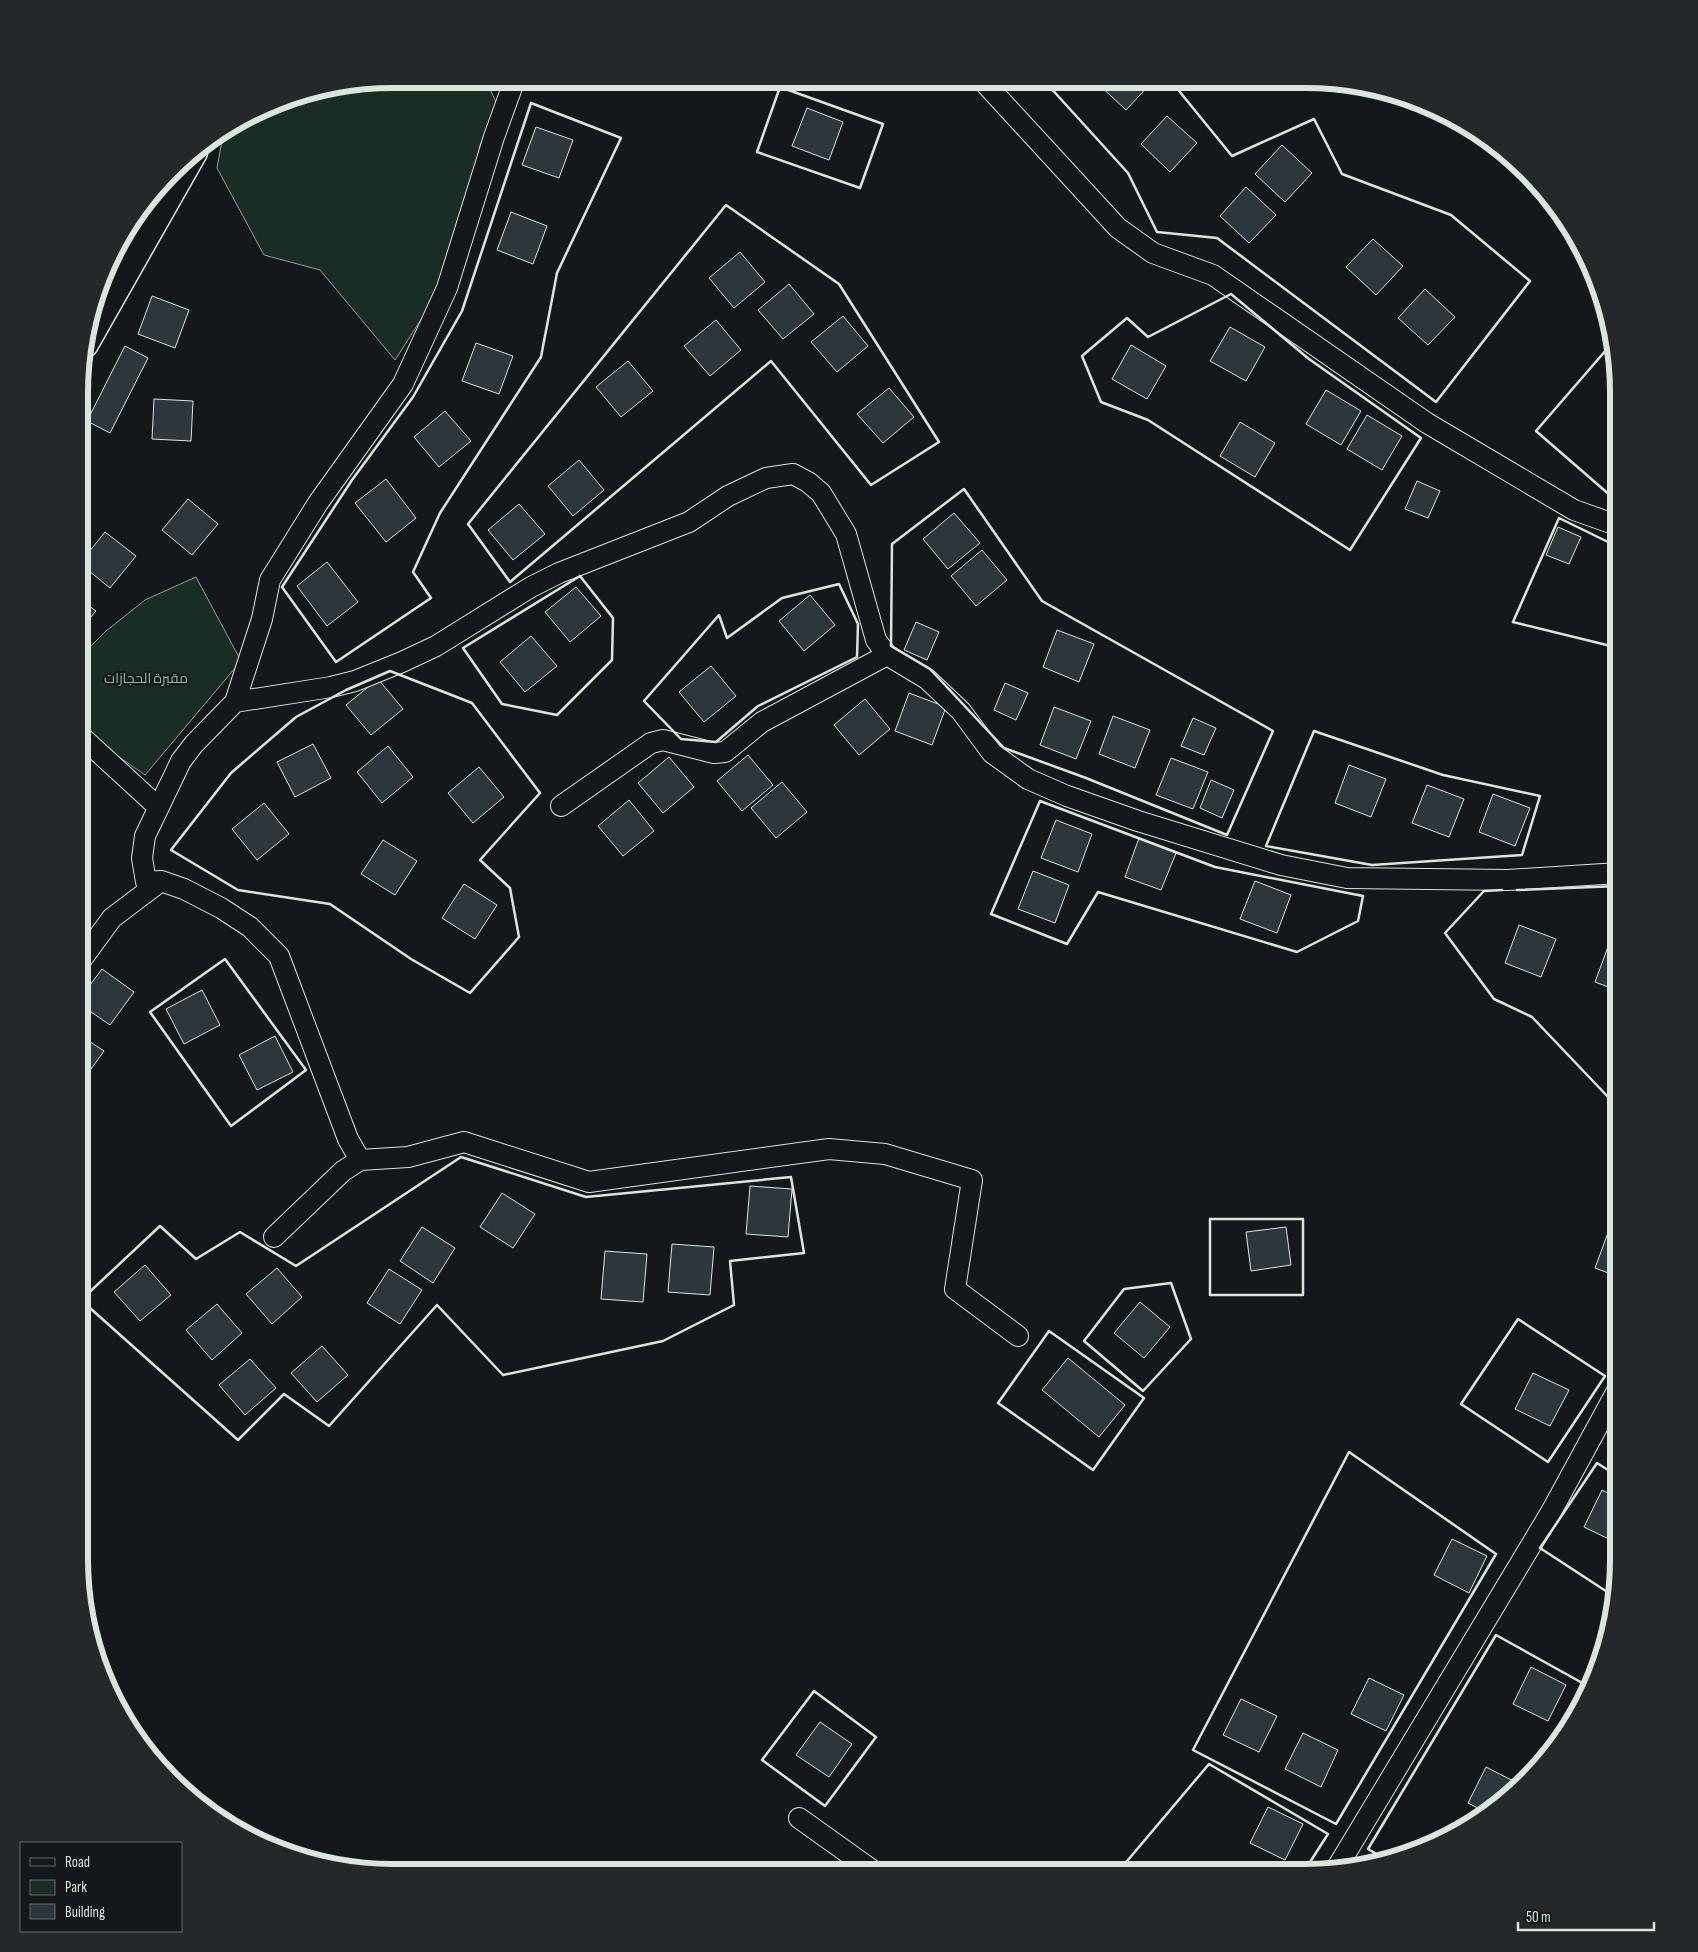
<svg xmlns="http://www.w3.org/2000/svg" width="1698" height="1952" font-family="'Sofia Sans Condensed',Cairo,sans-serif">
<style>
.green{fill:#1a2d24;stroke:#939e99}
.building{fill:#2c363c;stroke:#d8e6dc}
.lines{fill:none;stroke-linecap:round;stroke-linejoin:round}
.minor-casing{stroke:#d8e6dc;stroke-width:22}
.major-casing{stroke:#d8e6dc;stroke-width:29}
.minor{stroke:#14181c;stroke-width:20}
.major{stroke:#14181c;stroke-width:26}
.wall{stroke:#d8e6dc;stroke-width:2.5}
.labels{text-anchor:middle;dominant-baseline:central;stroke-width:4;stroke-linejoin:round;paint-order:stroke}
.park-label{font-size:14px;fill:#8ac095;stroke:#14181c}
.rim{fill:none;stroke:#d8e6dc;stroke-width:6}
</style>
<rect width="100%" height="100%" fill="#14181c"/>
<!-- green -->
<path class="green" d="M392,79H485L499,108L480,145L473,211L438,293L395,360L320,270L264,255L217,168L223,135L291,95Z
M196,577L241,661L145,775L112,752L83,723V654L106,631L145,600Z"/>
<!-- building -->
<path class="building" d="M1097,81H1153L1126,110L1096,82Z
M807,108L843,122L829,160L792,146Z
M1167,116L1197,143L1170,172L1141,144Z
M536,127L573,140L559,178L522,165Z
M1282,145L1312,173L1285,202L1255,174Z
M1246,187L1276,215L1249,243L1220,216Z
M511,212L547,226L533,264L497,250Z
M1373,239L1403,266L1376,295L1346,267Z
M740,252L765,282L734,308L709,278Z
M789,284L814,314L783,339L758,310Z
M1425,289L1455,317L1428,345L1398,318Z
M152,296L189,310L175,348L138,334Z
M843,316L868,346L837,372L811,342Z
M716,320L741,350L710,376L684,346Z
M1230,327L1265,347L1246,381L1210,361Z
M476,343L513,356L499,394L462,381Z
M1131,345L1166,366L1147,399L1112,379Z
M125,346L148,358L110,433L87,421Z
M628,361L653,391L621,417L596,387Z
M889,388L914,417L883,443L857,414Z
M1326,390L1361,411L1341,445L1306,424Z
M154,399L193,401L191,441L152,439Z
M445,411L471,441L439,467L414,437Z
M1367,415L1402,436L1382,470L1347,449Z
M1240,422L1275,443L1255,477L1220,456Z
M579,460L604,490L573,516L548,486Z
M386,479L416,518L386,542L355,503Z
M1417,481L1440,491L1428,518L1405,509Z
M188,499L218,524L192,555L162,530Z
M519,504L545,534L513,560L488,530Z
M954,513L980,543L948,569L923,539Z
M1558,527L1581,537L1569,564L1546,555Z
M105,532L136,556L110,588L84,567V558Z
M982,550L1007,580L976,606L951,576Z
M327,562L358,602L327,626L297,586Z
M576,587L601,616L570,642L545,612Z
M810,595L835,625L804,651L779,621Z
M83,601L96,611L83,626Z
M916,622L939,632L927,660L904,650Z
M1057,630L1094,644L1079,682L1043,667Z
M531,636L557,666L525,692L500,662Z
M711,666L736,696L704,722L679,692Z
M378,679L403,709L371,735L346,705Z
M1005,683L1028,693L1016,720L994,710Z
M909,693L946,707L932,745L895,731Z
M865,699L890,729L859,755L834,725Z
M1054,707L1091,721L1076,759L1040,745Z
M1113,716L1150,730L1135,768L1099,754Z
M1193,718L1216,728L1204,755L1181,746Z
M313,744L331,778L295,797L277,762Z
M388,746L413,777L382,803L357,772Z
M748,755L773,785L742,811L717,781Z
M669,757L694,787L663,813L638,783Z
M1171,758L1208,772L1193,809L1156,795Z
M1349,765L1386,779L1371,817L1335,803Z
M479,767L504,797L473,823L448,793Z
M1211,780L1234,790L1222,818L1200,808Z
M782,782L807,812L776,838L751,808Z
M1427,785L1464,799L1449,837L1412,823Z
M1493,794L1530,808L1515,846L1479,832Z
M629,800L654,831L623,856L598,826Z
M264,803L289,834L257,860L232,829Z
M1056,820L1092,834L1078,872L1041,858Z
M1139,838L1176,853L1161,890L1125,877Z
M383,840L417,861L395,895L361,874Z
M1033,871L1069,885L1055,923L1018,909Z
M1255,881L1291,895L1277,933L1240,919Z
M464,884L497,905L475,939L442,918Z
M1519,925L1556,939L1541,977L1505,963Z
M1609,944L1619,948V991L1595,982Z
M102,969L134,992L110,1025L81,1005V997Z
M202,990L220,1025L184,1044L166,1009Z
M81,1036L104,1051L81,1083Z
M275,1036L293,1072L257,1090L239,1055Z
M750,1186L792,1189L788,1237L746,1234Z
M502,1193L535,1214L513,1248L480,1227Z
M422,1227L455,1248L433,1283L400,1261Z
M1286,1227L1291,1265L1251,1271L1246,1232Z
M1609,1230L1619,1234V1277L1595,1268Z
M672,1244L714,1247L710,1295L668,1292Z
M605,1251L647,1254L643,1302L601,1299Z
M145,1265L171,1295L140,1321L114,1292Z
M277,1268L302,1297L272,1324L246,1294Z
M389,1269L422,1290L400,1324L367,1303Z
M1140,1302L1170,1327L1144,1358L1114,1333Z
M217,1304L242,1333L212,1360L186,1330Z
M322,1346L348,1375L317,1402L291,1373Z
M1068,1358L1125,1405L1099,1437L1042,1390Z
M250,1359L276,1388L245,1415L219,1385Z
M1533,1373L1569,1390L1550,1426L1515,1409Z
M1602,1490L1619,1499V1544L1584,1527Z
M1452,1539L1487,1556L1469,1593L1434,1575Z
M1531,1667L1566,1685L1548,1721L1513,1704Z
M1369,1678L1404,1695L1386,1731L1351,1714Z
M1241,1699L1277,1716L1259,1752L1223,1735Z
M820,1722L852,1744L829,1777L796,1755Z
M1303,1733L1338,1750L1321,1787L1285,1769Z
M1486,1767L1521,1785L1487,1813L1468,1803Z
M1268,1807L1303,1824L1285,1860L1250,1843Z
M1232,1862L1254,1873H1226Z"/>
<g class="lines">
<!-- minor casing -->
<g class="minor-casing">
<path id="minor" d="M982,80L1118,228L1153,253L1213,275L1427,423L1574,510L1608,522L1619,524
M235,702L331,687L355,681L402,662L436,646L531,587L559,573L689,522L728,496L766,478L793,474L808,482L821,493L846,534L876,640L887,655L927,679L961,711L992,753L1028,779L1067,796L1138,821L1281,865L1347,878L1508,880L1619,873
M83,738L158,807
M561,806L651,743L663,740L714,753L725,752L762,722L887,655
M82,959L112,918L161,881
M360,1160L408,1157L464,1142L589,1182L829,1149L885,1154L972,1180L955,1289L1018,1336
M274,1237L343,1171L360,1160L348,1139L279,956L250,927L221,908L184,889L161,881L146,882L142,858L145,836L181,761L194,744L235,702L262,619L270,580L318,503L403,384L447,288L494,137L515,79
M799,1818L876,1873
M1335,1871L1551,1512L1619,1387"/>
</g>
<!-- major casing -->
<g class="major-casing">
<path id="major" d="M85,344L194,152"/>
</g>
<!-- minor -->
<use href="#minor" class="minor"/>
<!-- major -->
<use href="#major" class="major"/>
<!-- wall -->
<path class="wall" d="M1041,81L1048,85L1128,173L1157,232L1217,238L1436,402L1530,281L1451,215L1342,174L1314,119L1232,156L1171,81
M780,87L883,124L860,188L757,152Z
M531,103L621,138L557,273L541,357L440,513L413,572L431,598L336,662L282,587L352,480L413,397L462,311Z
M726,205L839,284L939,442L871,485L771,361L510,582L468,524Z
M1231,294L1309,359L1421,438L1350,550L1148,420L1101,402L1082,356L1127,318L1148,337Z
M1613,342L1536,431L1619,503
M964,489L1042,601L1273,731L1227,835L1086,778L1004,748L930,669L891,646L892,544Z
M580,576L613,618L612,660L557,715L502,704L463,648Z
M839,584L858,624L857,657L758,706L716,742L681,739L644,701L719,615L727,638L782,598Z
M1619,648L1513,622L1559,518L1608,542L1619,541
M390,671L472,703L540,793L480,860L510,888L519,937L470,993L411,959L330,904L238,890L171,850L231,773L296,717L346,690Z
M1314,731L1443,775L1540,796L1522,855L1372,865L1266,846Z
M1040,801L1215,867L1363,896L1358,921L1297,952L1098,892L1067,944L991,914Z
M1502,890L1484,891L1445,933L1494,999L1532,1017L1610,1099L1619,1104
M1517,890L1619,886
M225,959L306,1070L231,1126L150,1012Z
M461,1157L586,1197L791,1177L804,1253L730,1261L734,1305L663,1341L503,1375L437,1305L329,1426L284,1394L238,1440L81,1300L160,1226L196,1259L240,1232L296,1266Z
M1210,1219H1303V1295H1210Z
M1171,1283L1191,1339L1143,1391L1084,1341L1124,1289Z
M1518,1319L1605,1376L1548,1462L1461,1404Z
M1049,1331L1144,1398L1093,1470L998,1403Z
M1349,1452L1496,1554L1336,1824L1193,1750Z
M1615,1597L1540,1548L1597,1463L1619,1477
M814,1691L876,1737L825,1806L762,1760Z
M119,1711L125,1715L123,1719
M1387,1860L1368,1849L1496,1635L1586,1685L1555,1748
M1117,1873L1209,1764L1328,1834L1303,1873"/>
</g>
<g class="labels">
<!-- park labels -->
<g class="park-label">
<text x="146" y="678">مقبرة الحجازات</text>
</g>
</g>
<!-- crop -->
<path d="M0 0H1698V1952H0ZM393 88H1305A305 305 0 0 1 1610 393V1559A305 305 0 0 1 1305 1864H393A305 305 0 0 1 88 1559V393A305 305 0 0 1 393 88Z" fill="#24282b" fill-rule="evenodd"/>
<path class="rim" d="M393 88H1305A305 305 0 0 1 1610 393V1559A305 305 0 0 1 1305 1864H393A305 305 0 0 1 88 1559V393A305 305 0 0 1 393 88Z"/>
<!-- legend -->
<rect x="20" y="1842" width="162" height="90" fill="#14181c" stroke="#626a69"/>
<rect x="30" y="1858" width="25" height="8" fill="#14181c" stroke="#626a69"/>
<text x="65" y="1867" font-size="15" fill="#d8e6dc">Road</text>
<rect x="30" y="1880" width="25" height="15" fill="#1a2d24" stroke="#626a69"/>
<text x="65" y="1892" font-size="15" fill="#d8e6dc">Park</text>
<rect x="30" y="1904" width="25" height="15" fill="#2c363c" stroke="#626a69"/>
<text x="65" y="1917" font-size="15" fill="#d8e6dc">Building</text>
<!-- scale -->
<path d="M1518 1922v8h136v-8" fill="none" stroke="#d8e6dc" stroke-width="2.5"/>
<text x="1526" y="1922" font-size="15" fill="#d8e6dc" stroke="#14181c" stroke-width="4" paint-order="stroke">50 m</text>
</svg>
